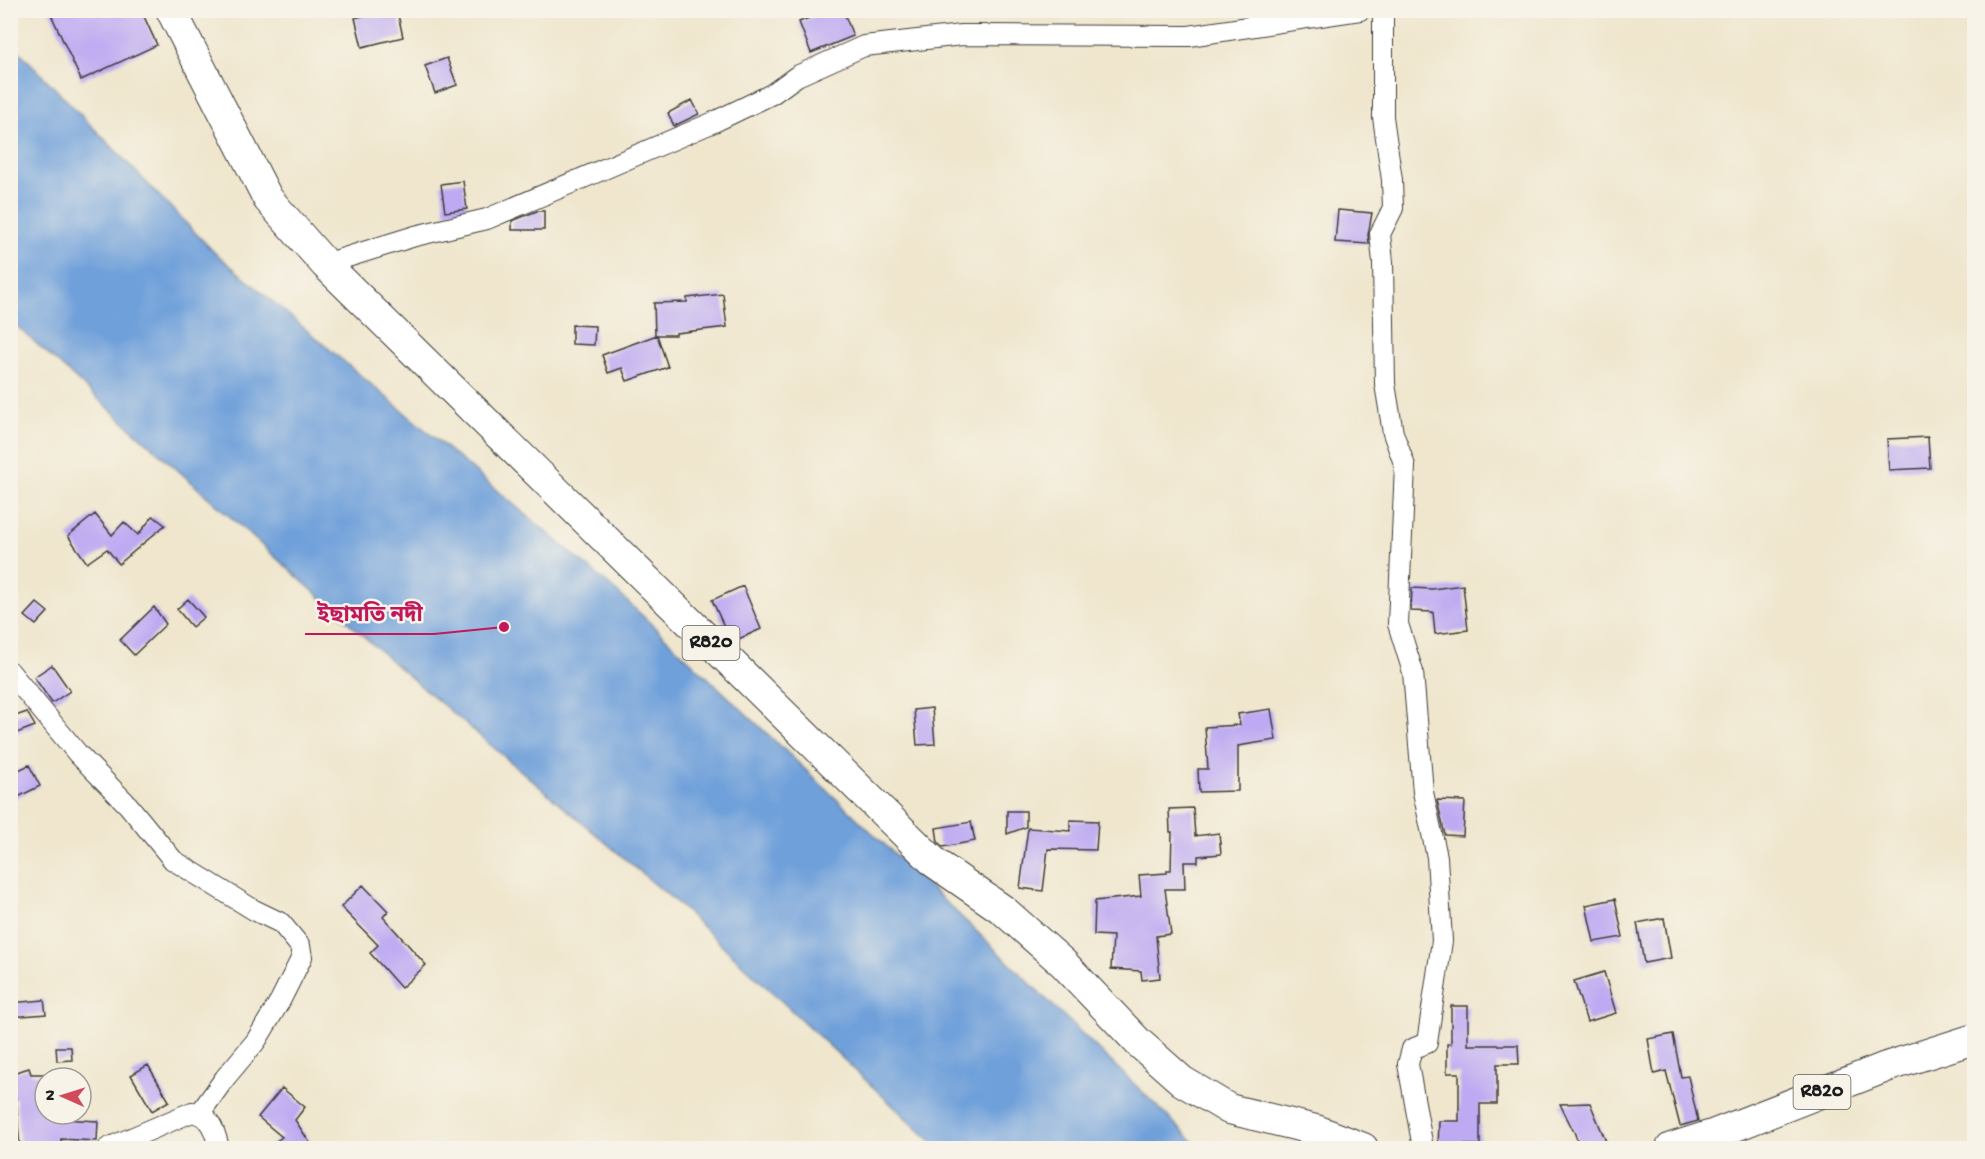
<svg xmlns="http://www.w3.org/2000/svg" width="1985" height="1159" font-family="'Gochi Hand','Noto Sans Bengali',sans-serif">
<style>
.water{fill:#70a0da;stroke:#465e7b;stroke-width:1.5}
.building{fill:#beaaf2}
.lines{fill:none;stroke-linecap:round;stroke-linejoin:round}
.minor-casing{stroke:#3c3a37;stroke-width:22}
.primary-casing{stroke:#3c3a37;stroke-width:32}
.minor{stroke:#fff;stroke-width:20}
.primary{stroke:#fff;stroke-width:30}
.labels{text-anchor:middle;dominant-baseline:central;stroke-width:5;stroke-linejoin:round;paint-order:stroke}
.shield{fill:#f7f3e8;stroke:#5e5c59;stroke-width:1.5}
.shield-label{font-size:20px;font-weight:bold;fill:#1c1c1c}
.leader{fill:none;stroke:#c2185b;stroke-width:2}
.callout-dot{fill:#c2185b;stroke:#f7f3e8;stroke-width:2}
.callout-label{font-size:22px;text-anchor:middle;font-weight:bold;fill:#c2185b;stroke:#f7f3e8;stroke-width:5;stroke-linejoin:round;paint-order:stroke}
</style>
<rect width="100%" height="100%" fill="#f7f3e8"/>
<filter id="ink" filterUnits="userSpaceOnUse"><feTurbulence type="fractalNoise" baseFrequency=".0167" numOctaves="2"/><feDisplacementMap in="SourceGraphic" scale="12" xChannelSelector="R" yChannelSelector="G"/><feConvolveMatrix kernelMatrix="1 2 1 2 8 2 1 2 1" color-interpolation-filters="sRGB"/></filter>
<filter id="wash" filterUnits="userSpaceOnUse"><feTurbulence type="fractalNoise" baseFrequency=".008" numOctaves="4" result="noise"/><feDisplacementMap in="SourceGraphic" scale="24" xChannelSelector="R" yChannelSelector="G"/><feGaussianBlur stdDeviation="1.35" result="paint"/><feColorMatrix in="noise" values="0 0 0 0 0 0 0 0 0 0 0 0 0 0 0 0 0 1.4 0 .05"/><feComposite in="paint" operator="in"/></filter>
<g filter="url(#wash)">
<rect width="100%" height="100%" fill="#efe6cd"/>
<!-- water -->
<path class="water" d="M10,42L214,252L614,589L972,927L1200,1148H938L676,902L396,665L11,321Z"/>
<g id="blocks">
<!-- building -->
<path class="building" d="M49,10H141L157,45L81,80Z
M384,10H397L403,37L362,47L355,18Z
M829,10H843L853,36L811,53L799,22Z
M447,58L457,85L435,93L425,66Z
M692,100L699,114L674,126L668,113Z
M463,181L467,209L445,212L441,184Z
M1338,210L1372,213L1368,235L1369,244L1335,242Z
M537,211H544V230H512V221Z
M723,294L727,327L676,333V335H655L654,303L687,302V298Z
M572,325L595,326L594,345L572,344Z
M657,335L668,367L627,381L622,368L608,373L602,355Z
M1928,437L1930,468L1889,470L1887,439Z
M95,514L112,535L124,522L138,535L153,516L165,525L119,564L107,549L87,563L68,536Z
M1463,585L1468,630L1435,634L1433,612L1411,611L1412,588L1432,589Z
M743,586L761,629L734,641L728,635L712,600Z
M188,599L204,617L192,627L177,609Z
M37,603L48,612L36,625L25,616Z
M154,607L166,624L134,655L120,640Z
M52,665L70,691L52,703L34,677Z
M932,708L935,744L917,745L914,710Z
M1271,709L1276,740L1238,746V791L1199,792L1198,769H1208L1205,727L1240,725L1238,714Z
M27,712L35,726L14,734L10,718Z
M29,765L40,786L10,801V774Z
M1437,800L1465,801L1463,836L1445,835Z
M1193,808L1195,836L1219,833L1221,854L1198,856V862H1184L1185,889H1165L1171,934L1156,936L1160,978L1142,980L1141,971L1111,969L1113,936L1094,935L1095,901L1141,896L1139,875L1167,873V870H1171L1172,832H1170L1169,809Z
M1007,811H1026V827L1007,834Z
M1070,820L1098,821L1096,850L1048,849L1043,891L1020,888L1028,828L1070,831Z
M971,822L975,841L943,847L938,842L936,828Z
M363,885L388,911L383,917L426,965L401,988L370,953L378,945L341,907Z
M1615,899L1623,937L1594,942L1586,905Z
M1664,918L1671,958L1644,963L1637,923Z
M1604,972L1616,1013L1587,1022L1574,981Z
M44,1000L46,1014L10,1017V1003Z
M1451,1006H1468V1045H1518L1519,1064H1497V1104H1480V1145H1462L1461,1149H1438L1439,1121H1459V1073H1447V1044H1451Z
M1673,1034L1681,1077L1688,1076L1698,1121L1680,1126L1666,1071L1654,1074L1648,1039Z
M56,1047H71L72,1060L57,1061Z
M148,1065L169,1101L152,1111L131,1075Z
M29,1068L31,1074H45V1114H62V1119L98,1121L97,1141L61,1139V1149H20L16,1098L10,1100V1074Z
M282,1088L305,1107L295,1120L314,1149H265L282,1137L258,1117Z
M1590,1103L1607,1144L1597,1149H1580L1575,1134L1560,1104Z"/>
</g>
</g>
<g filter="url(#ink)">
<use href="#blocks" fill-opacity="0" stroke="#3c3a37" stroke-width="1.5"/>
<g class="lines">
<!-- minor casing -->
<g class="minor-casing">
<path id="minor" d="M1383,10V117L1392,180L1393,208L1380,234L1383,262L1385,384L1393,433L1405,466L1398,624L1413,672L1423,792L1437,857L1442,941L1427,1043L1412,1049L1408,1064L1423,1148
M325,264L415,236L487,219L714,122L772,94L797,76L864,46L962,35L1189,36L1360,10
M10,672L78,754L128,805L173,860L254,910L281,923L300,946L302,957L280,1001L256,1041L225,1078L200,1113
M108,1148L192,1112C211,1115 215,1132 219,1148"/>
</g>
<!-- primary casing -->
<g class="primary-casing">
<path id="primary" d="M171,10L268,199L325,264L935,863L1003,910L1063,963L1138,1042L1182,1081L1229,1109L1316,1130L1363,1148
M1671,1148L1715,1134L1886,1067L1974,1039"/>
</g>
<!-- minor -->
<use href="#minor" class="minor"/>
<!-- primary -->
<use href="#primary" class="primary"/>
</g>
</g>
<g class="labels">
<!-- shield labels -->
<g class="shield">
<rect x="682.5" y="626" width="57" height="34" rx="4.5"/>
<rect x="1793.5" y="1075" width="57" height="34" rx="4.5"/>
</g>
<g class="shield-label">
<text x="711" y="643">R820</text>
<text x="1822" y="1092">R820</text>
</g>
</g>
<!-- callouts -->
<path class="leader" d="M504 627L434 634H305"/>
<circle class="callout-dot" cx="504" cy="627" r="6"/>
<g class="callout-label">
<text x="370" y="621">ইছামতি নদী</text>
</g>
<!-- margin -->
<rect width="1985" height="1159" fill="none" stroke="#f7f3e8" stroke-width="36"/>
<!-- north arrow -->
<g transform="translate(63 1096) rotate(273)"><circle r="28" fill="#f7f3e8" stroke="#9f9d96" stroke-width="1.5"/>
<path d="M0-4.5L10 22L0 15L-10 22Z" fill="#d1495b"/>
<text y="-9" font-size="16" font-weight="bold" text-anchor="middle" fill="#1c1c1c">N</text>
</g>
</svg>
